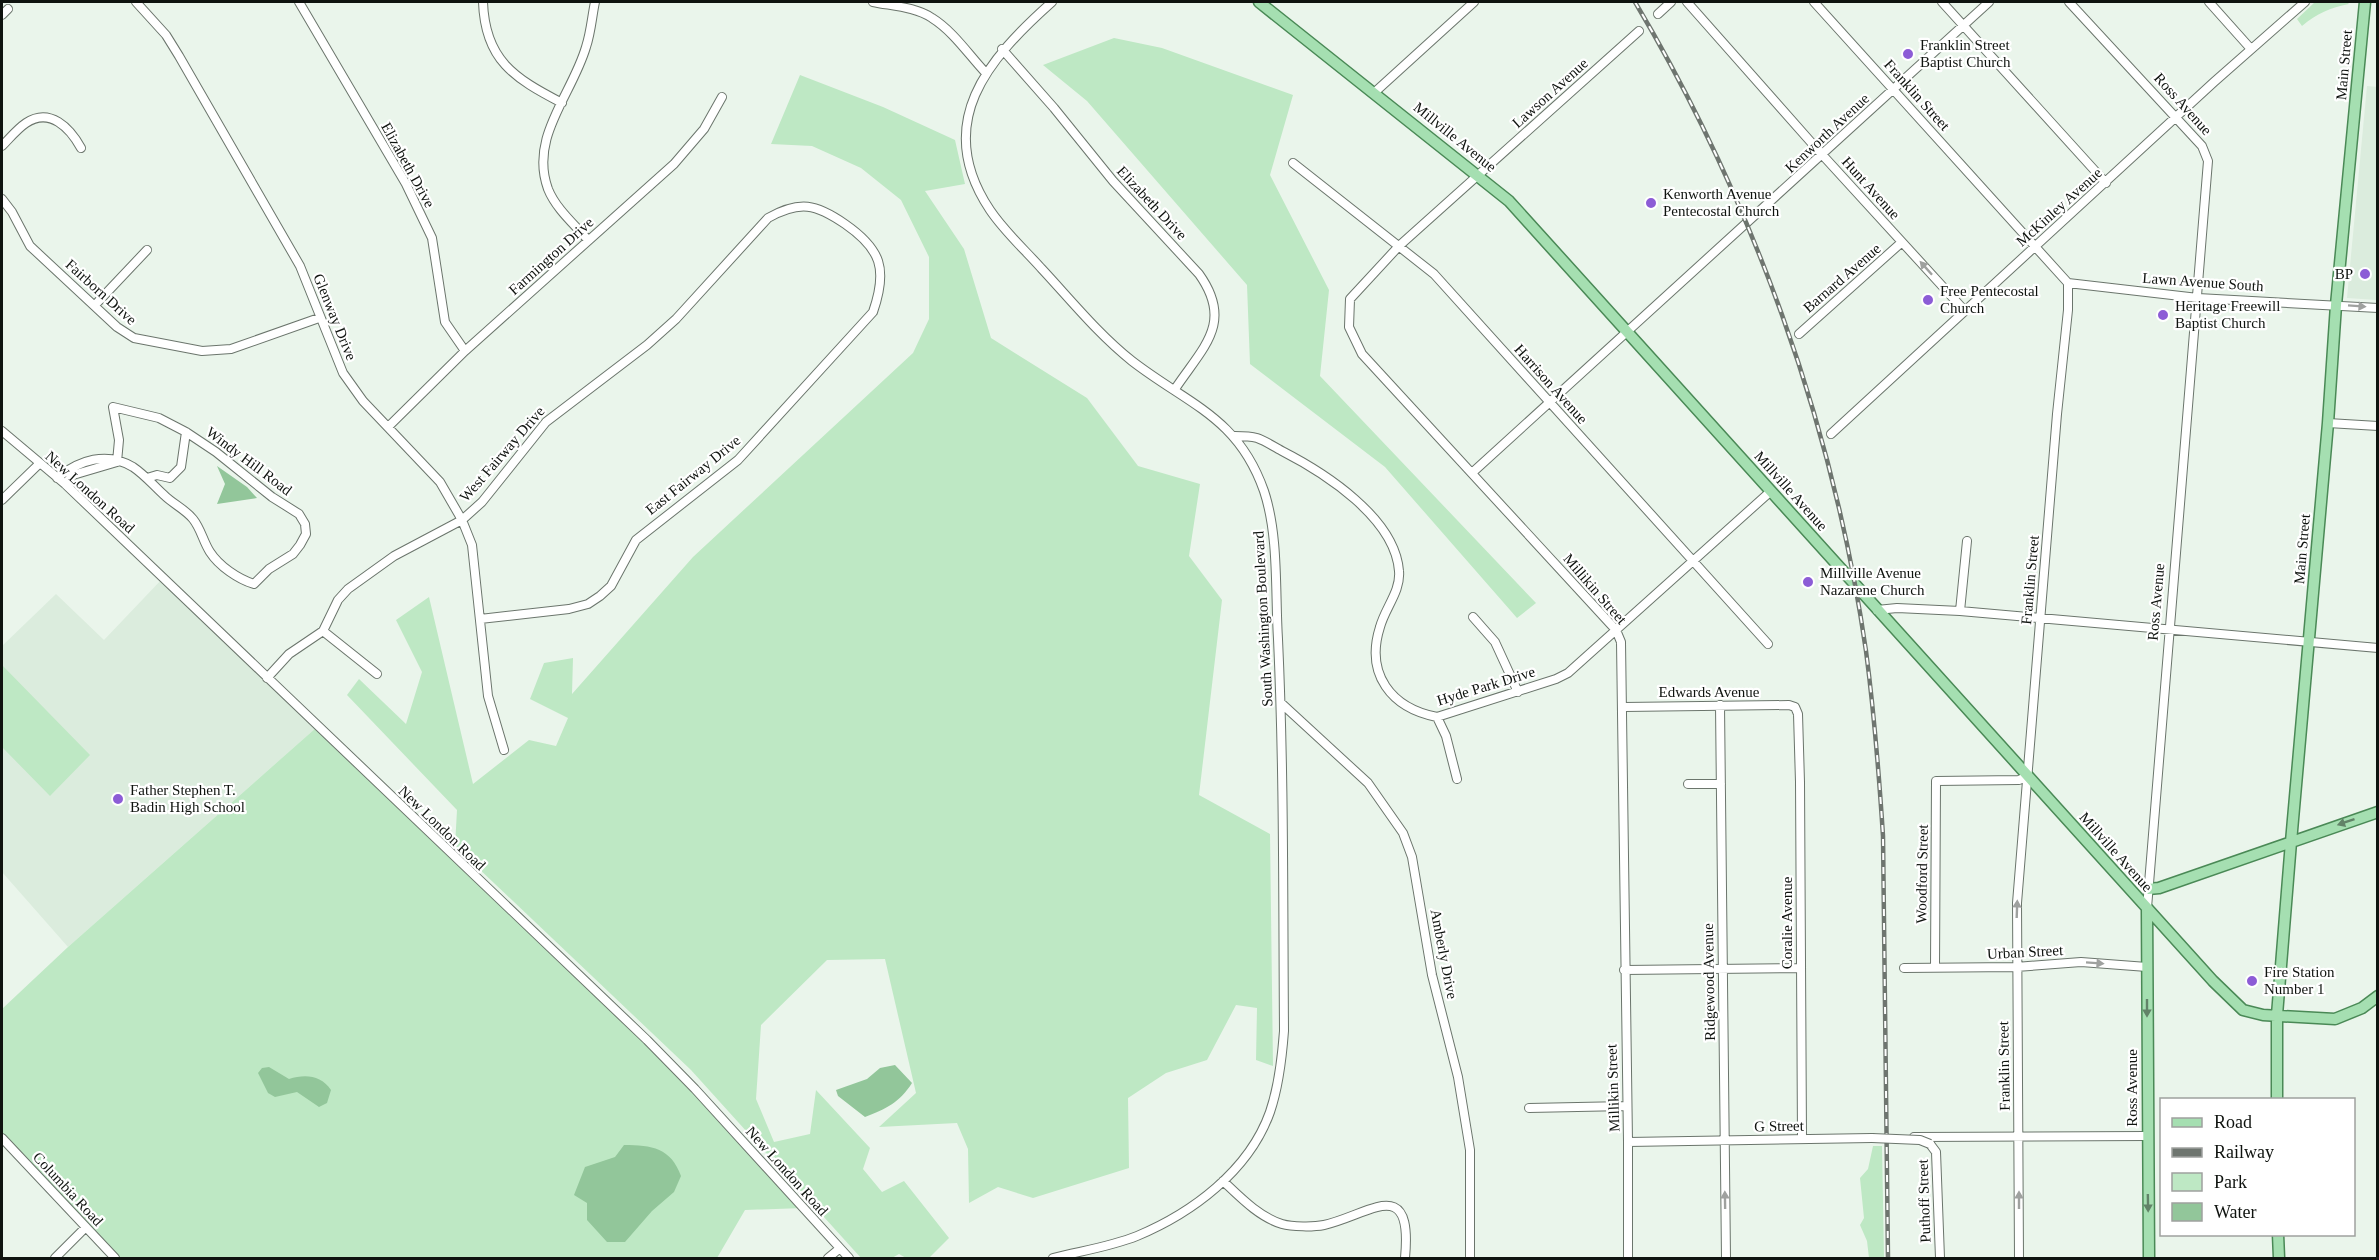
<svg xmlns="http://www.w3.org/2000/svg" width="2379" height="1260" font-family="Georgia,serif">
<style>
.built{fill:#dbecdd}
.green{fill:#bee8c4}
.water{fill:#92c69a}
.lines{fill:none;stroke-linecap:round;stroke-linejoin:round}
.minor-casing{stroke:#6b756c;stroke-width:10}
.major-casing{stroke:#4a8956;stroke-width:13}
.minor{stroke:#fff;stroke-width:8}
.major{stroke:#a5dfb1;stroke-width:10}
.rail-casing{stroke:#6e756f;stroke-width:4.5}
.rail{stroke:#fff;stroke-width:2;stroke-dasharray:7;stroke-linecap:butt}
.minor-bridge-casing{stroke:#6b756c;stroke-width:10;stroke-linecap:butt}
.minor-bridge{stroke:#fff;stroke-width:8}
.oneway{fill:#9fa19f}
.oneway2{fill:#628368}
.poi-dot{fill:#8c5cd6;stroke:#fff;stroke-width:2}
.labels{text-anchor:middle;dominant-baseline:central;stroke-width:4.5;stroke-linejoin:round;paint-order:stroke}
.poi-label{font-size:15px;fill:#0f130f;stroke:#fff;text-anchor:start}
.street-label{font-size:15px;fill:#0f130f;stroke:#fff}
</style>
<rect width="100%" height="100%" fill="#eaf5eb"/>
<!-- built -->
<path class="built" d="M2367,86L2378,87L2377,300L2347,298Z
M163,578L317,727L68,947L2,872V646L56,594L104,640Z"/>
<!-- green -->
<path class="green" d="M2315,2H2347L2349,4C2330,8 2317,13 2302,26L2297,19Z
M1114,38L1162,48L1293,95L1270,175L1329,290L1320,376L1536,603L1517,618L1385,467L1250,364L1247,285L1087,101L1043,65Z
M800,75L883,107L955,140L965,184L925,191L964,249L991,338L1087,398L1138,466L1200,484L1189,556L1222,600L1199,795L1270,834L1273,1066L1256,1060L1257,1008L1236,1005L1207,1060L1166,1073L1128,1098L1129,1168L1033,1198L998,1187L969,1203L968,1149L957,1123L879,1127L916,1093L885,959L827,960L761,1025L756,1099L774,1142L810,1134L816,1090L870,1148L863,1169L882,1192L904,1181L949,1238L929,1258H906L899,1254L892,1258H861L691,1070L455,846L457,810L347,695L359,679L406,724L422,672L396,620L429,597L473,784L529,740L556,746L568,718L530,699L544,663L573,658L572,694L693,557L913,353L929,319V257L901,200L861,168L812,146L771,144Z
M2,665L90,755L50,796L2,747Z
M317,727L647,1040L803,1208L745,1210L717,1258H115L2,1138V1009L68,947Z
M1873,1146H1882L1884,1258H1869L1867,1241L1860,1225L1864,1218L1860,1178L1868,1169Z"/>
<!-- water -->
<path class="water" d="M217,466L247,487L257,498L217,504L225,484Z
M895,1065L912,1083C900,1102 886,1109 865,1117L838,1096L836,1090L867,1079L880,1068Z
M269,1067L289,1079C305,1074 321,1075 331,1090L327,1103L319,1107L297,1092L275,1097L268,1093L258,1073L262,1068Z
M624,1145C652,1145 671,1148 681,1176L674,1192L652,1211L625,1242H607L587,1220V1203L574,1195L585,1167L615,1157Z"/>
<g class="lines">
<!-- minor casing -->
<g class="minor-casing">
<path id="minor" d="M136,2L166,35L179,56L300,266L343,373L363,401L440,482L462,520L472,545L488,696L504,750
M299,2L406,184L432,238L445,322L465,351
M483,2C485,60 514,78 562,103
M873,2C892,6 916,7 932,18C953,31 969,55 985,72
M1052,2C988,59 932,123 990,210C1004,231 1024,249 1041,268C1070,299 1098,334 1132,361C1189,405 1238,417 1264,491C1279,536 1275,592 1278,639C1284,769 1283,900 1284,1031C1282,1058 1279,1086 1270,1112C1249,1171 1192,1213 1137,1236C1110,1247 1080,1251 1053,1258
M1687,2L1817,149L1965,311
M1814,2L2068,283V310L2057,414L2017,903L2019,1258
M1942,2L2106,183
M2069,2L2202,146L2208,161L2147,908
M2209,2L2251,49
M1658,14L1671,2
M2,15L8,9
M1002,49L1054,108L1113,181L1199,274C1234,323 1203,347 1175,389
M1375,92L1474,2
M2,146C9,139 17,129 26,123C50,107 70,128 81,148
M1293,163L1434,274L1768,644
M2,199L12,212L30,246L117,327L134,338L202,351L231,349L319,318
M588,240C575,225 556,209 548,189C529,137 572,95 586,47C591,32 592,16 595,2
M2068,283L2198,298L2378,308
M95,305L147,250
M1799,334L1902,242
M2328,423L2378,426
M388,427L465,351L674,164L704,129L722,97
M2,431L65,484L647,1040L695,1089L849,1258
M1831,434L2214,82L2305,2
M1235,436C1242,436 1250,436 1257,438C1266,441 1274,447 1282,451C1325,473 1395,518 1399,571C1401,591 1385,608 1380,627C1365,674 1391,708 1437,717L1556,679L1568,673L1771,491
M1473,472L1989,2
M57,478C79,460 107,451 133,467C145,475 154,486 164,495C173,504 185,509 193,519C201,529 203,541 210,552C219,566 238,579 254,584L269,569L293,554L300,545L306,534L305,524L299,514L272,497L216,452L186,432L159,418L113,407L119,440L117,462
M147,478L157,475L170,478L181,467L186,432
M65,484L73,475L117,462
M2,500L40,463
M1877,610L1897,608L1960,611L2378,648
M1960,611L1967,541
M1473,617L1495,642L1518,692
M323,631L377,674
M267,678L289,654L323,631L338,600L348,589L394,556L462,520L482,502L546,422L647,345L676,319L768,218C800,200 816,204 845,224C881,249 888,269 873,312L738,460L636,540L611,586L600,596L588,604L569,609L480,619
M1281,703L1368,783L1403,833L1412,857L1432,975L1458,1077L1470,1150V1258
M1720,705L1726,1258
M1624,707L1789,705L1795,707L1798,714L1800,782L1802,1139
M1437,717L1446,736L1457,779
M1688,784H1721
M1935,967L1936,781L2019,780L2028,776
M1904,968L2016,967L2081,962L2147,967
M1624,970L1801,968
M1529,1108L1626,1106
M1914,1137L2147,1136
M2,1138L115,1258
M1628,1142L1872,1138
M1930,1144L1936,1152L1940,1258
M1223,1181C1240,1197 1259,1217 1282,1224C1292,1227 1314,1227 1324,1225C1369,1215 1413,1173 1405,1258
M55,1258L86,1227
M828,1258L839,1249
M1628,1258V1142L1621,642L1616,630L1362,354L1349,327L1350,299L1399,246L1639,31"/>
</g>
<!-- major casing -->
<g class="major-casing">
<path id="major" d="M1259,2L1509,201L2213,981L2243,1010L2263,1015L2335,1019L2362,1008L2378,996
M2148,889L2159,888L2378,812
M2147,908L2149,1258
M2277,1100V1015L2291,842L2328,423L2336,305L2365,2
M2278,1234L2279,1258"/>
</g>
<!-- minor -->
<use href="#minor" class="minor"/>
<!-- major -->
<use href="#major" class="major"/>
<!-- rail casing -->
<g class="rail-casing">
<path id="rail" d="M1635,2C1752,199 1833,423 1866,651C1874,712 1879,774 1883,836L1888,1258"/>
</g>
<!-- rail -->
<use href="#rail" class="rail"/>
<!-- minor-bridge casing -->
<g class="minor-bridge-casing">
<path id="minor-bridge" d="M1872,1138L1920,1140L1930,1144"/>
</g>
<!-- minor-bridge -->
<use href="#minor-bridge" class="minor-bridge"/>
</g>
<!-- one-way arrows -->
<defs><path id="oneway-solid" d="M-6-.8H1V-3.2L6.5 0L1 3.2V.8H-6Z" transform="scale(1.5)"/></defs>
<g class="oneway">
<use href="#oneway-solid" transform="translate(1926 268) rotate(-132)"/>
<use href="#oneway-solid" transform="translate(2357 306) rotate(4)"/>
<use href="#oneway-solid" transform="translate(2017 909) rotate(-88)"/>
<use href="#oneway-solid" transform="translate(2095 963) rotate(4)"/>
<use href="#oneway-solid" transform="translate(1725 1200) rotate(-91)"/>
<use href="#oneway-solid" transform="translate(2019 1200) rotate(-90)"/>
</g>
<g class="oneway2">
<use href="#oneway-solid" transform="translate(2346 822) rotate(161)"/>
<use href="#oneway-solid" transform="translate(2147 1008) rotate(90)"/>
<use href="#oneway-solid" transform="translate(2148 1203) rotate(89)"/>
</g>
<!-- markers -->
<g class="poi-dot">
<circle cx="1908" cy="54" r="6"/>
<circle cx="1651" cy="203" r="6"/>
<circle cx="2365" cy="274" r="6"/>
<circle cx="1928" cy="300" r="6"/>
<circle cx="2163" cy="315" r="6"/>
<circle cx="1808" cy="582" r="6"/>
<circle cx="118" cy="799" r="6"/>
<circle cx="2252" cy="981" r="6"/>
</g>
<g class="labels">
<!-- poi labels -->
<g class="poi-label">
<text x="1920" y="45">Franklin Street<tspan x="1920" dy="17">Baptist Church</tspan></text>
<text x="1663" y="194">Kenworth Avenue<tspan x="1663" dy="17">Pentecostal Church</tspan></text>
<text x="2353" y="274" text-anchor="end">BP</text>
<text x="1940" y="291">Free Pentecostal<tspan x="1940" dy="17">Church</tspan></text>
<text x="2175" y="306">Heritage Freewill<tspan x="2175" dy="17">Baptist Church</tspan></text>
<text x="1820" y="573">Millville Avenue<tspan x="1820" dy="17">Nazarene Church</tspan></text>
<text x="130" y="790">Father Stephen T.<tspan x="130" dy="17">Badin High School</tspan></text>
<text x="2264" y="972">Fire Station<tspan x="2264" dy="17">Number 1</tspan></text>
</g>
<!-- street labels -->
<g class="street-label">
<text transform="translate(2344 65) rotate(-85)">Main Street</text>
<text transform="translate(1550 93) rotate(-42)">Lawson Avenue</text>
<text transform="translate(1917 95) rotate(48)">Franklin Street</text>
<text transform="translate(2183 104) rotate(48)">Ross Avenue</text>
<text transform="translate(1827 133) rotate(-43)">Kenworth Avenue</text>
<text transform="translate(1455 137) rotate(39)">Millville Avenue</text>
<text transform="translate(408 165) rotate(61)">Elizabeth Drive</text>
<text transform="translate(1871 188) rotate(48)">Hunt Avenue</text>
<text transform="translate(1152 203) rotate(47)">Elizabeth Drive</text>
<text transform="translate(2059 207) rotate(-42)">McKinley Avenue</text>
<text transform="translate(551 256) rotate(-42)">Farmington Drive</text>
<text transform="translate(1842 278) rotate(-41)">Barnard Avenue</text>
<text transform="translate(2203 282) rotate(4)">Lawn Avenue South</text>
<text transform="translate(101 292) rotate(42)">Fairborn Drive</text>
<text transform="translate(335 317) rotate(68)">Glenway Drive</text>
<text transform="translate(1551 384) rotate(48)">Harrison Avenue</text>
<text transform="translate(502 454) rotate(-49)">West Fairway Drive</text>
<text transform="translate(249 461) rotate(37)">Windy Hill Road</text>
<text transform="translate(693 475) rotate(-39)">East Fairway Drive</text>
<text transform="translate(1791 491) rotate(48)">Millville Avenue</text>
<text transform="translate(90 492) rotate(42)">New London Road</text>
<text transform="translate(2302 549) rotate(-85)">Main Street</text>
<text transform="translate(2030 580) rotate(-85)">Franklin Street</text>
<text transform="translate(1595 589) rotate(49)">Millikin Street</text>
<text transform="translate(2156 602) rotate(-85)">Ross Avenue</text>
<text transform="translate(1263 619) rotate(-93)">South Washington Boulevard</text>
<text transform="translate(1486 686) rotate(-17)">Hyde Park Drive</text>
<text x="1709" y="692">Edwards Avenue</text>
<text transform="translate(442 828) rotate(44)">New London Road</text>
<text transform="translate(2116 852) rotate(48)">Millville Avenue</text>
<text transform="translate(1922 874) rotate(-89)">Woodford Street</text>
<text transform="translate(1787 923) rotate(-90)">Coralie Avenue</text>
<text transform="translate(2025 952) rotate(-3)">Urban Street</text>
<text transform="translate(1444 954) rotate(79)">Amberly Drive</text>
<text transform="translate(1709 982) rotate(-91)">Ridgewood Avenue</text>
<text transform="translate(2004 1066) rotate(-91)">Franklin Street</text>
<text transform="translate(1613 1088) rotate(-92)">Millikin Street</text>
<text transform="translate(2132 1088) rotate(-90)">Ross Avenue</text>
<text transform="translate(1779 1126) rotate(-1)">G Street</text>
<text transform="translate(787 1171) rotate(48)">New London Road</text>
<text transform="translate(68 1189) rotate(47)">Columbia Road</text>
<text transform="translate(1924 1201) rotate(-92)">Puthoff Street</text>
</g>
</g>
<!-- border -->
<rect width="2379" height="1260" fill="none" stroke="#0f130f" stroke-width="6"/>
<!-- legend -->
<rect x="2160" y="1098" width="195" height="138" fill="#ffffff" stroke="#9fa19f" stroke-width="1.5"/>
<rect x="2172" y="1118" width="30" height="9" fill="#a5dfb1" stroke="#9fa19f" stroke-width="1.5"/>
<text x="2214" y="1128" font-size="18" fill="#0f130f">Road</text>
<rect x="2172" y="1148" width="30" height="9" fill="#6e756f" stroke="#9fa19f" stroke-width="1.5"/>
<text x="2214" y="1158" font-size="18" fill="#0f130f">Railway</text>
<rect x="2172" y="1173" width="30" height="18" fill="#bee8c4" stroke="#9fa19f" stroke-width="1.5"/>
<text x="2214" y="1188" font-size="18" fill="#0f130f">Park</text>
<rect x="2172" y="1203" width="30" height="18" fill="#92c69a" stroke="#9fa19f" stroke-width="1.5"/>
<text x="2214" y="1218" font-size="18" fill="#0f130f">Water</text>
</svg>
